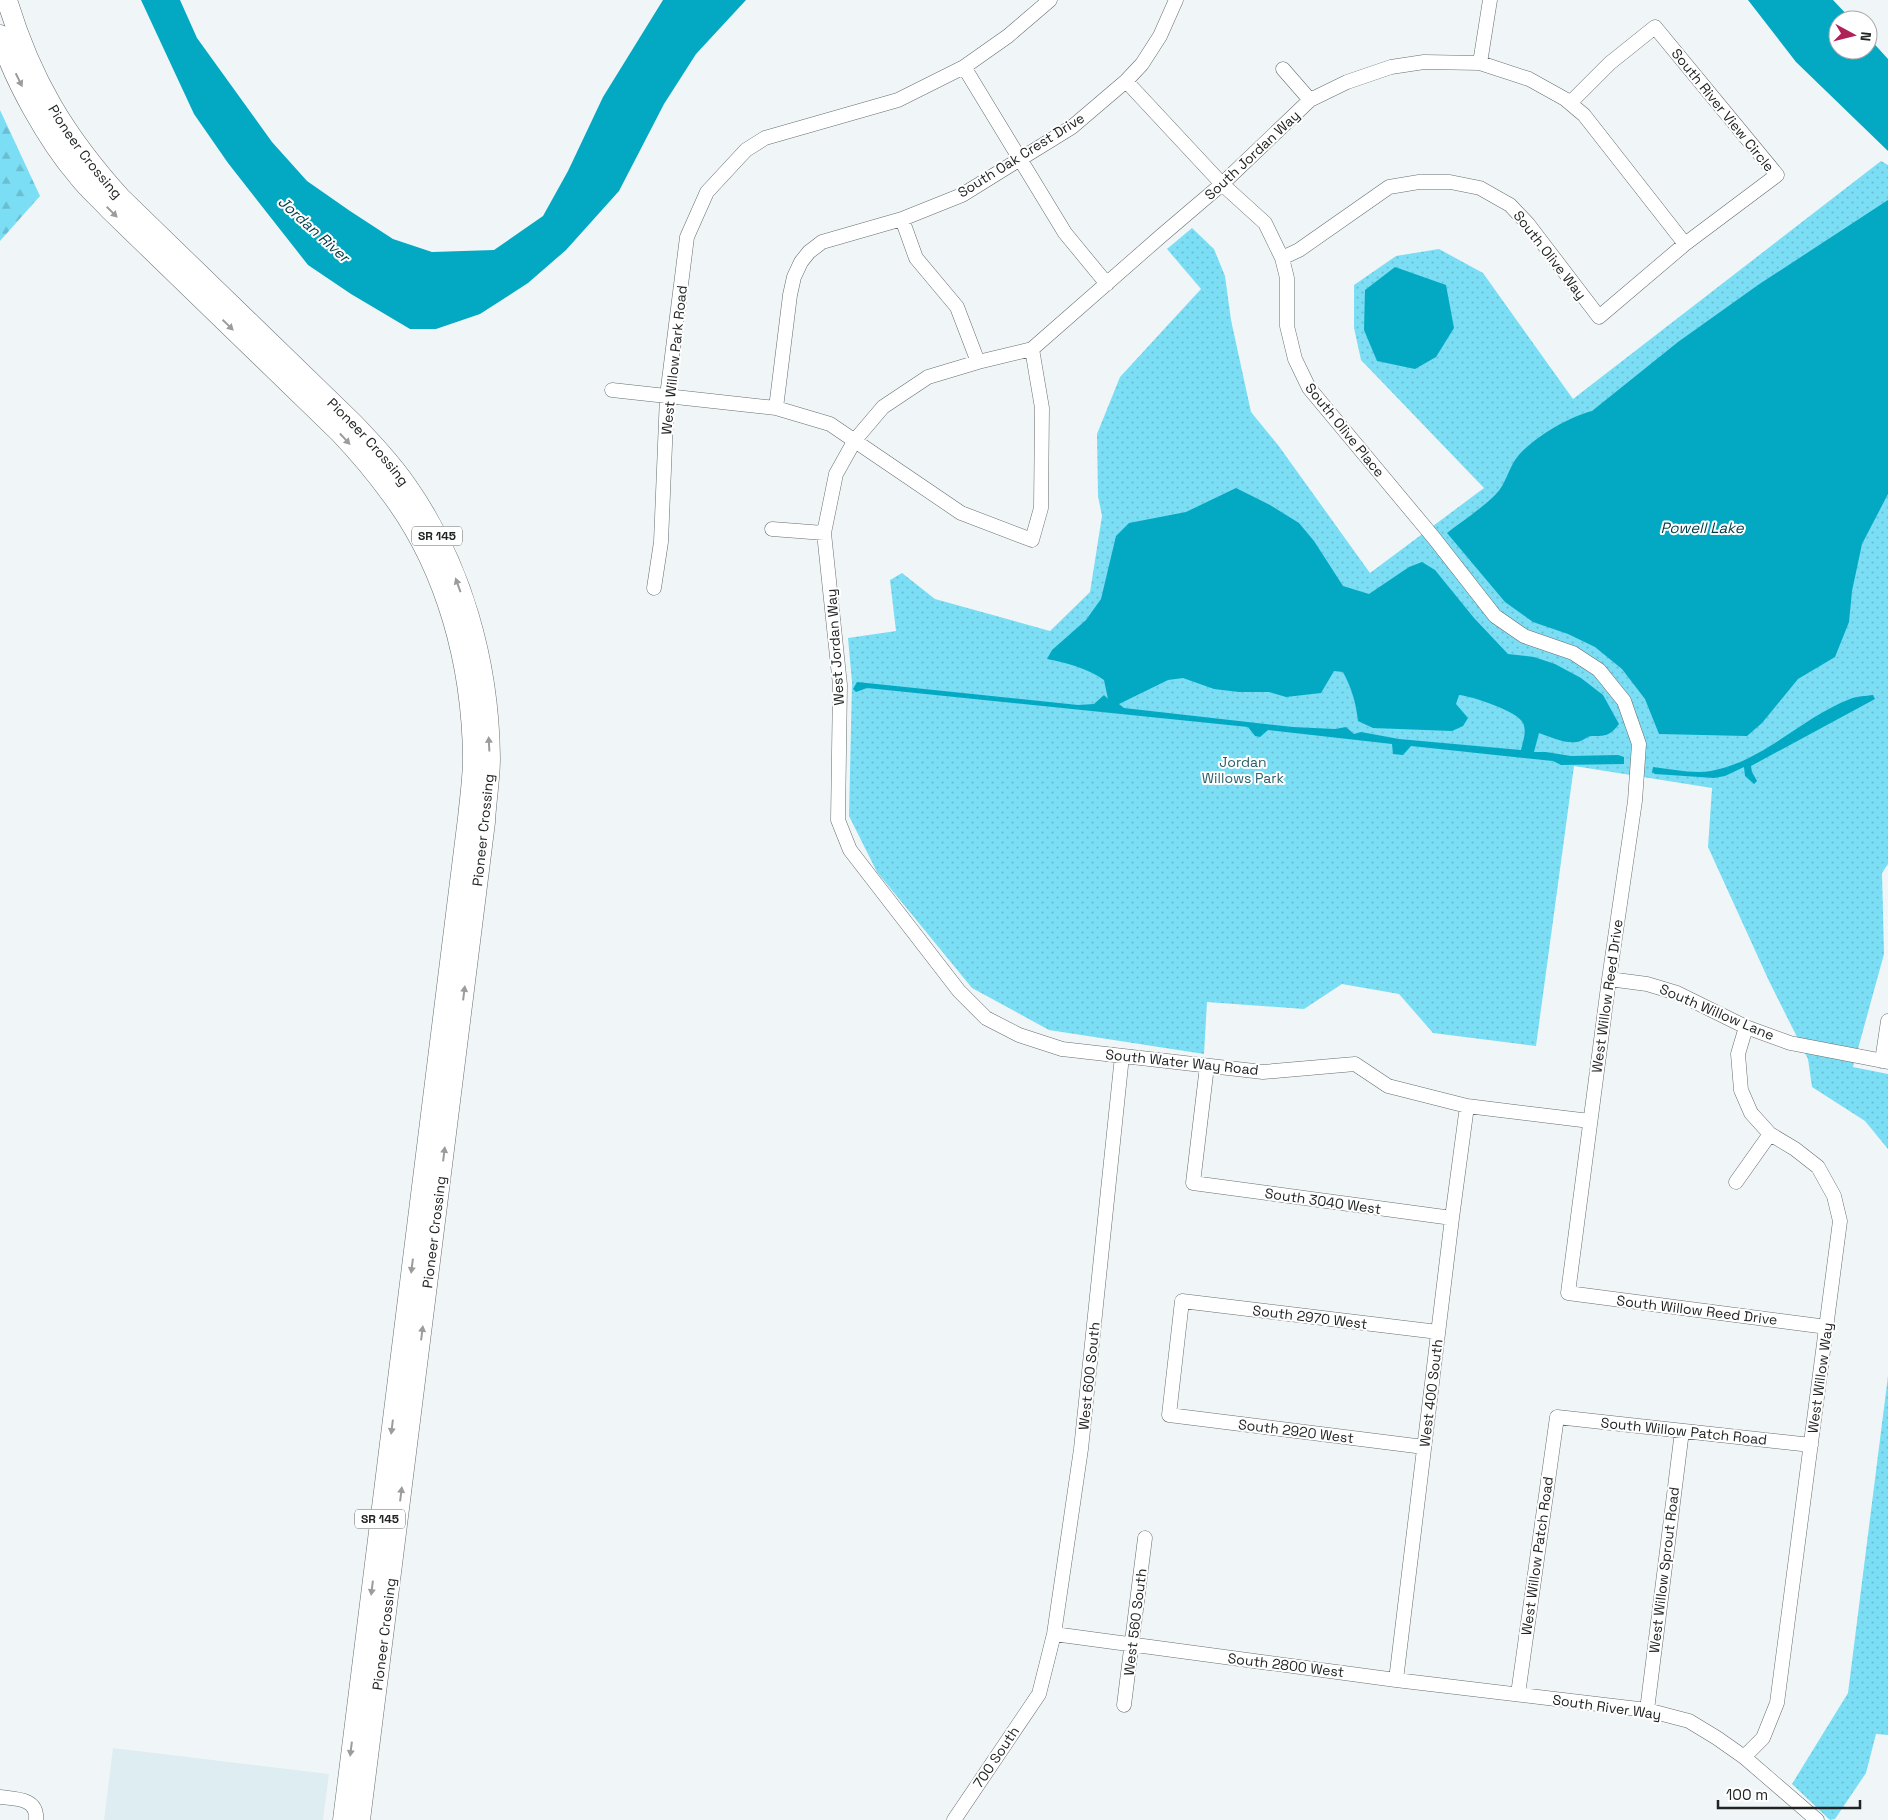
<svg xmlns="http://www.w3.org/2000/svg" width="1888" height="1820" font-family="'Space Grotesk',sans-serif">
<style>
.built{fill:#ddedf1}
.forest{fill:url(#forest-firs)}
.park{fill:url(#park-dots)}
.water{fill:#03a9c3;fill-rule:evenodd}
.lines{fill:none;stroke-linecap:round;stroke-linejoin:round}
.minor-casing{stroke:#686d6f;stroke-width:15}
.highway-casing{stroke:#686d6f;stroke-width:21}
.minor{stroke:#fff;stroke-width:14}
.highway{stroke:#fff;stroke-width:20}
.oneway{fill:#9c9c9c}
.labels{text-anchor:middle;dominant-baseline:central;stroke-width:4;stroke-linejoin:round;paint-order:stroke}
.shield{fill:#fff;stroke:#646666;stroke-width:1}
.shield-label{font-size:12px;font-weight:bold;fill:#222424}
.street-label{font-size:14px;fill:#222424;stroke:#fff}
.park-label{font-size:14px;fill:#2a5f6b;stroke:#fff}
.water-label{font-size:15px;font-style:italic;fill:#003d48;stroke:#fff}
</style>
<defs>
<pattern id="forest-firs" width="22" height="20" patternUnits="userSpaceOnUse" patternTransform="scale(1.25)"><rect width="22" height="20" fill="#7bdef4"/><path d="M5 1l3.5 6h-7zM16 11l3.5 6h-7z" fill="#6abed1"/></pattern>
<pattern id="park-dots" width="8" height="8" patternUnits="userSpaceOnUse" patternTransform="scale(1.25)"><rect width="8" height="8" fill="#7bdef4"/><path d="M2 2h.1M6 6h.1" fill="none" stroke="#6abed1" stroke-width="1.8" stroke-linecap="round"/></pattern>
</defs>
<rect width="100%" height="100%" fill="#f0f6f8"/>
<!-- built -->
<path class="built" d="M113,1748L329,1774L323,1820H104Z"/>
<!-- forest -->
<path class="forest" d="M0,110L40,196L0,241Z"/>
<!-- park -->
<path class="park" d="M1881,161L1888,165V864L1882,873L1884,954L1853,1067L1888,1074V1149L1865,1121L1812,1087L1808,1059L1769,981L1708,847L1712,788L1574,766L1536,1046L1433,1033L1399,994L1342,984L1304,1009L1207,1002L1204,1054L1049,1030L972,988L877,872L849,816L852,682L848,638L896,631L890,580L902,573L935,599L1050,631L1090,592L1102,516L1098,496L1097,434L1120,377L1201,289L1167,249L1192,228L1214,249L1225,276L1231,320L1251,412L1278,445L1370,573L1484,488L1361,360L1354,328V285L1396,256L1439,249L1483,273L1573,399Z
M1888,1376V1735L1876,1734L1866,1773L1835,1819L1830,1820L1792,1784L1848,1693Z"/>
<!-- water -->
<path class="water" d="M141,0H180L197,38L272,142L307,181L350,211L393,239L432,252L494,250L543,216L568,171L603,97L663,0H746L696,54L664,104L619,191L566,250L528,283L480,314L436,329H410L351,294L308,265L228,163L194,114Z
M1748,0H1833L1852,20H1838V50H1868V37L1888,59V151L1796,62Z
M1888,200V494L1862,544L1852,591L1849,622L1835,657L1798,679L1762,723L1747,736L1659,734L1645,699L1622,669L1595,647L1568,634L1533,622L1505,602L1447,533C1461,522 1485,506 1496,494C1505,485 1508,471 1515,460C1529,440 1568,417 1592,411L1678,342L1758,285Z
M1395,267L1446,285L1454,328L1436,357L1415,369L1377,361L1364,330L1365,290Z
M1236,488L1270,505L1299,523L1314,541L1343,586L1369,594L1409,567L1422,562L1435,570L1474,618L1508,654L1534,657L1555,664L1581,678L1603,695L1619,724C1610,736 1606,736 1592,736C1587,736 1583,741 1577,742C1565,744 1551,737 1539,733L1534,752H1546L1571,756L1618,755L1624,757V764L1561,765L1553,761L1411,746L1403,755L1393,754L1392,744L1268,730L1260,737L1255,736L1248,727L867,688L856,692L853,689L857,682L1078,705L1094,704L1104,695L1108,699L1104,680C1087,668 1067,663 1047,659L1052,650L1086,620L1101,599L1116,536L1129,523L1186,512ZM1334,671L1343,672C1352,689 1356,703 1358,721L1373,728L1452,731L1463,726L1468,718L1456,704L1459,695C1471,696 1518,711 1523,723C1527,732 1523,741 1521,750L1399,739L1361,732L1354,734L1346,727L1335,729L1293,727L1124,708L1119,704L1168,680L1183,678L1214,689L1239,692H1269L1286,697L1321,693Z
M1873,695L1875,699L1751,766L1752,772L1757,781L1754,784L1745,776L1744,767L1725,776L1714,778L1655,774L1652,772L1653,767C1671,769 1693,774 1711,771C1764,761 1801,718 1850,699C1857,696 1866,696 1873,695Z"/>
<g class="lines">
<!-- minor casing -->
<g class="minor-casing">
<path id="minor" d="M1480,63L1490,0
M964,67L1065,233L1107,284
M1283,69L1310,100
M1126,81L1222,184L1265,223L1282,258L1287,278V326L1295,359L1309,388L1434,538L1495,616L1524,636L1573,653L1599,670L1624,701L1639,744L1635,801L1609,979L1568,1293L1827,1327
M902,219L916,258L957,307L978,362
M1282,258L1299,250L1389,187L1419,182H1450L1480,188L1510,205L1528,224L1599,317L1685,244L1777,175L1655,27L1610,63L1570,103
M612,390L776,408L830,424L961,513L1032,540L1041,508L1042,408L1032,349
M776,408L790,295L794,277L801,262L809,252L822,242L902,219L962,195L1072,127L1126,81L1142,64L1160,36L1176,0
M772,529L824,533
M654,588L661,542L667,396L687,237L707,192L746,150L765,138L898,100L964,67L1008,36L1050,0
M1609,979L1647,984L1677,993L1746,1027L1790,1043L1888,1062
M1882,1061L1888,1021
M1207,1066L1193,1183L1452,1218
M1590,1121L1467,1106L1388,1086L1355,1064L1263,1072L1062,1049L1019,1035L986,1018L959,991L850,850L838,820L840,685L824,533L836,474L855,440L883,407L928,377L978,362L1032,349L1161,236L1222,184L1310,100L1347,82L1391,67L1424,62L1480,63L1529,79L1565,99L1584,115L1685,244
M1736,1182L1770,1134
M1424,1447L1169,1415L1182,1301L1438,1332
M1054,1634L1396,1680L1647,1710L1689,1721L1717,1738L1744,1757L1817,1820
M1396,1680L1452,1218L1467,1106
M1518,1694L1557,1417L1811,1445
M1124,1705L1145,1538
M1647,1710L1682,1431
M1744,1757L1763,1738L1777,1703L1840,1221L1834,1196L1818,1167L1795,1149L1770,1134L1751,1113L1741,1090L1738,1054L1746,1027
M0,1797C16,1799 38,1798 36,1820
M954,1820L1039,1694L1054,1634L1081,1449L1122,1056"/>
</g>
<!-- highway casing -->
<g class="highway-casing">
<g id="highway">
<path id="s1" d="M7,0C31,80 65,136 121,198L353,423C372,443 391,463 407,486C462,565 489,662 490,758C490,779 486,801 485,822L360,1820"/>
<path d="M0,35C13,79 48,141 78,176C87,188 99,198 109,209L340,433C358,452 375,472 391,494C447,569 472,665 473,758C473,778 470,798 468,818L343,1820"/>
</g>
</g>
<!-- minor -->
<use href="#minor" class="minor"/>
<!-- highway -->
<use href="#highway" class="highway"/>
</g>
<!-- one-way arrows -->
<defs><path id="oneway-solid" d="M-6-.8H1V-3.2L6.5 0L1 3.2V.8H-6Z" transform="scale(1.25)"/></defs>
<g class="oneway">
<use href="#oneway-solid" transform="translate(19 80) rotate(64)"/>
<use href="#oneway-solid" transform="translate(112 212) rotate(45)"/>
<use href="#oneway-solid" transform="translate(228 325) rotate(44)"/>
<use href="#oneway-solid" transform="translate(345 439) rotate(47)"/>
<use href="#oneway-solid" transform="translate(458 585) rotate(-110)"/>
<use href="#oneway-solid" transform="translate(489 744) rotate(-93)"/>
<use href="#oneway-solid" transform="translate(464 993) rotate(-83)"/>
<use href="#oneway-solid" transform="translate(444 1154) rotate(-83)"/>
<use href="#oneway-solid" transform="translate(412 1266) rotate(97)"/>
<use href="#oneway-solid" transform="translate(422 1333) rotate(-83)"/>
<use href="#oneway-solid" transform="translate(392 1427) rotate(97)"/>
<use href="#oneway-solid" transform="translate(401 1494) rotate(-83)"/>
<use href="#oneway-solid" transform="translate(372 1588) rotate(97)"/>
<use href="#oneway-solid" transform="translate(351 1749) rotate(97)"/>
</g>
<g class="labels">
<!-- shield labels -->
<g class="shield">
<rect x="412" y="526.5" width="50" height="19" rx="4"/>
<rect x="355" y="1509.5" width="50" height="19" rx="4"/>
</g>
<g class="shield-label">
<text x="437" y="536">SR 145</text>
<text x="380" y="1519">SR 145</text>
</g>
<!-- street labels -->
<g class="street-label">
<text transform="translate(1723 110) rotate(51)">South River View Circle</text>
<text stroke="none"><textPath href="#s1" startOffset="172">Pioneer Crossing</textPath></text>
<text transform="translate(1021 155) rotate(-32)">South Oak Crest Drive</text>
<text transform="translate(1252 155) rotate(-43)">South Jordan Way</text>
<text transform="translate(1550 255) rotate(52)">South Olive Way</text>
<text transform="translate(674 360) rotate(-84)">West Willow Park Road</text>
<text transform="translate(1345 430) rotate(51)">South Olive Place</text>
<text stroke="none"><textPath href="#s1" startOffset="578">Pioneer Crossing</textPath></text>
<text transform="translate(835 647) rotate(-94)">West Jordan Way</text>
<text transform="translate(483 830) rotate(-84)">Pioneer Crossing</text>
<text transform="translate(1607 996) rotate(-82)">West Willow Reed Drive</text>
<text transform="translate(1717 1012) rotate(23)">South Willow Lane</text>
<text transform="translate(1182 1062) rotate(6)">South Water Way Road</text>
<text transform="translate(1323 1201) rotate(8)">South 3040 West</text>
<text transform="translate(434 1232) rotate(-83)">Pioneer Crossing</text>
<text transform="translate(1697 1310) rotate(7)">South Willow Reed Drive</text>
<text transform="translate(1310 1317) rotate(7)">South 2970 West</text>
<text transform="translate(1089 1376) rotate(-84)">West 600 South</text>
<text transform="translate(1820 1378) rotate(-82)">West Willow Way</text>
<text transform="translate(1431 1393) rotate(-83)">West 400 South</text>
<text transform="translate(1296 1431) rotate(7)">South 2920 West</text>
<text transform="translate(1684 1431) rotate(6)">South Willow Patch Road</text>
<text transform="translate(1537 1556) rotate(-82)">West Willow Patch Road</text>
<text transform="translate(1664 1570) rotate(-83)">West Willow Sprout Road</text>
<text transform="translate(1135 1622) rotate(-83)">West 560 South</text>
<text transform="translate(384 1634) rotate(-83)">Pioneer Crossing</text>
<text transform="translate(1286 1665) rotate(7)">South 2800 West</text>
<text transform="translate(1607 1707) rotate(8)">South River Way</text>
<text transform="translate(996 1757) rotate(-56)">700 South</text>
</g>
<!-- park labels -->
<g class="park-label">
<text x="1243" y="762">Jordan<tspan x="1243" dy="16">Willows Park</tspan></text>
</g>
<!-- water labels -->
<g class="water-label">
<text transform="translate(314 229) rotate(42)">Jordan River</text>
<text x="1702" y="527">Powell Lake</text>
</g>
</g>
<!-- north arrow -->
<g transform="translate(1853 35) rotate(97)"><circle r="24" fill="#ffffff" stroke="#a7a7a7"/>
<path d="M0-4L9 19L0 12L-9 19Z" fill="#b02159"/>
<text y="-8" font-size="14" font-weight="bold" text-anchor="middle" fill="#222424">N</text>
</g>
<!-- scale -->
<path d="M1718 1800v8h142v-8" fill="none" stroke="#222424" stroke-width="2.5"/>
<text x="1726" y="1800" font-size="15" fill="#222424" stroke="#ffffff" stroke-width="4" paint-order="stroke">100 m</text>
</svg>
